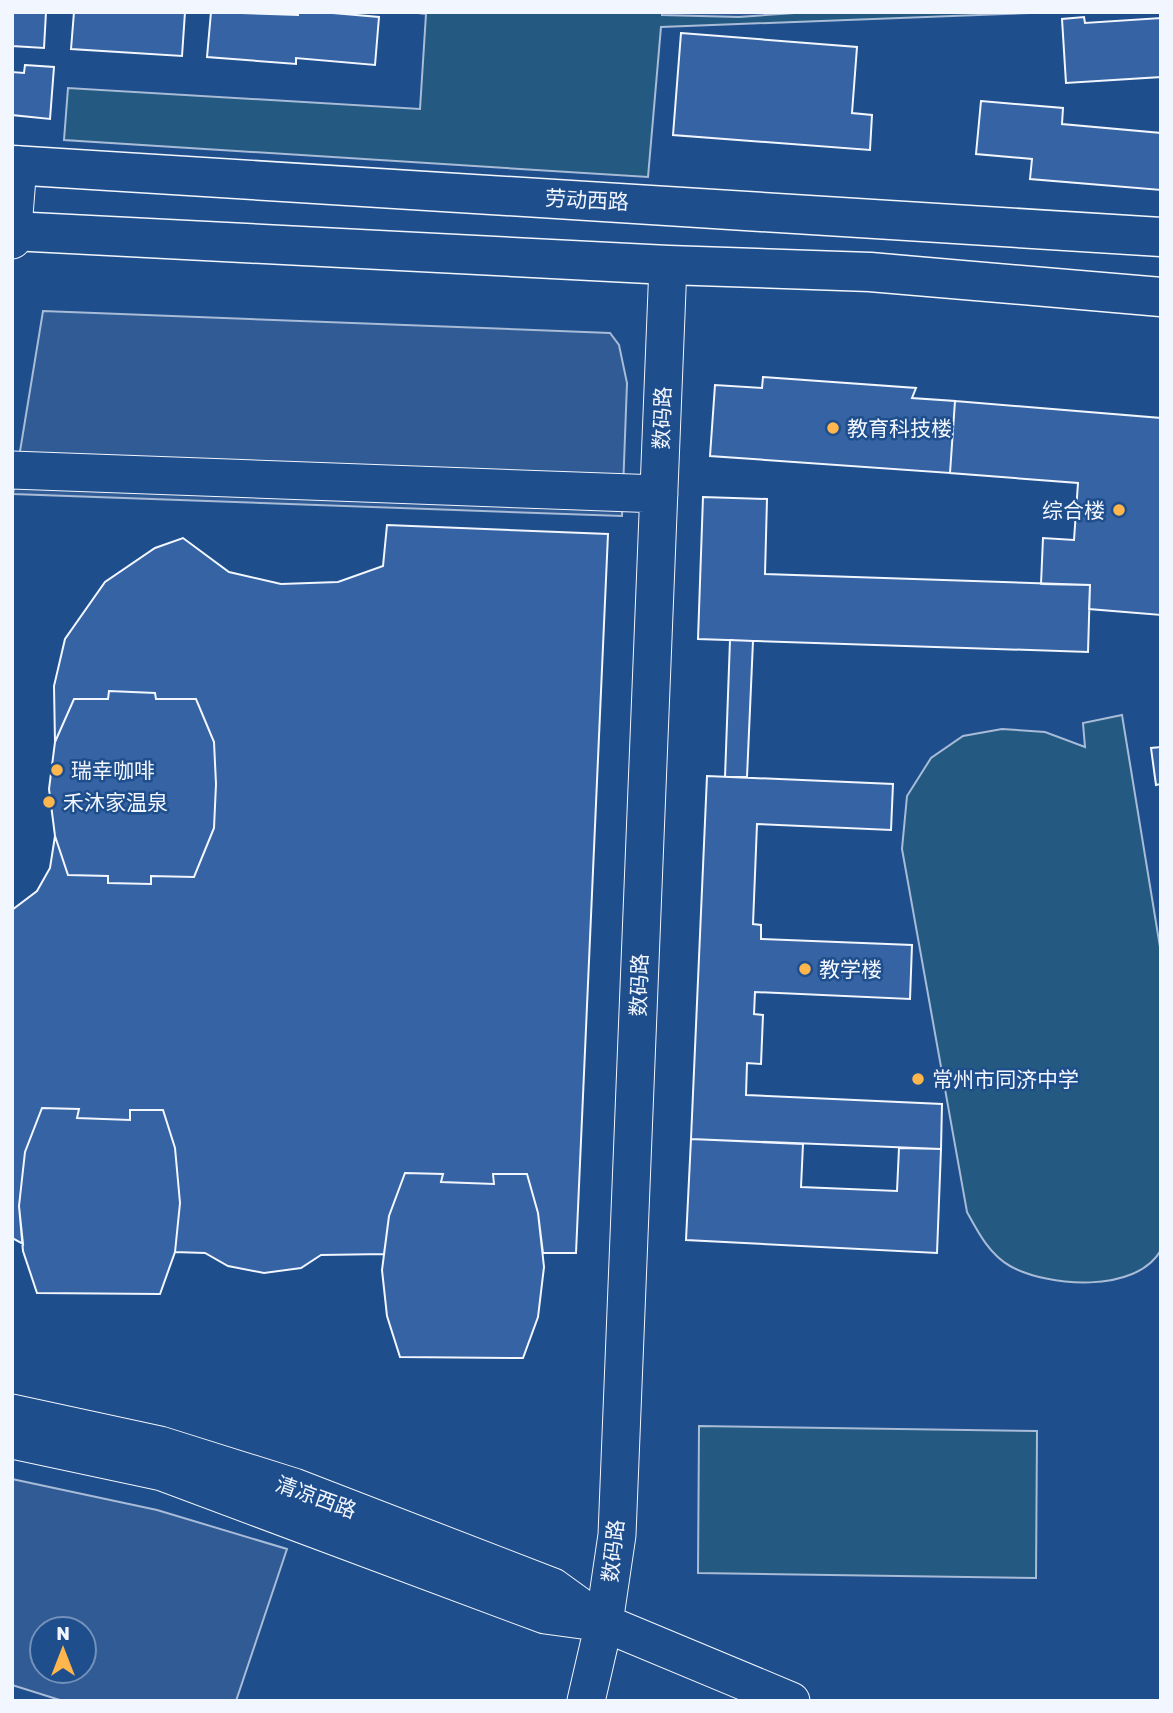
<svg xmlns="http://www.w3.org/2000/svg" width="1173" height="1713" font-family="Rubik,'Noto Sans SC',sans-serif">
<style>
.green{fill:#245a82;stroke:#a8bbd7;stroke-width:2}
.parking{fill:#305b95;stroke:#a8bbd7;stroke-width:2;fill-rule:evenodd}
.building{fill:#3563a3;stroke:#f2f6ff;stroke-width:2}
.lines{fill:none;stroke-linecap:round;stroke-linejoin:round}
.minor-casing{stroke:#f2f6ff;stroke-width:39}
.major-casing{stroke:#f2f6ff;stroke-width:41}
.minor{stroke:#1f4e8c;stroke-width:37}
.major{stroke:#1f4e8c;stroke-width:38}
.poi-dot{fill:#ffb74d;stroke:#1f4e8c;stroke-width:2.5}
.labels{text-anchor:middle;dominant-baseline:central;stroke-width:5;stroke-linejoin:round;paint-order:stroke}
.street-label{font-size:21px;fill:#f2f6ff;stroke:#1f4e8c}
.poi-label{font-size:21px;fill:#f2f6ff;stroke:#1f4e8c;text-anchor:start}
</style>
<rect width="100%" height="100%" fill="#1f4e8c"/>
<!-- green -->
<path class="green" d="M410,12H1057L661,27L648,177L64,140L68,88L420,109L426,14Z
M1122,715L1161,953V1250C1136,1294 1048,1287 1010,1266C989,1254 978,1232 967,1212L902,849L907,796L931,758L963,736L1002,729L1045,732L1085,747L1083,723Z
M699,1426L1037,1431L1036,1578L698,1573Z"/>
<!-- parking -->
<path class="parking" d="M662,12H809L739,17L662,15Z
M43,311L610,333L619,345L627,383L622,516L13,494Z
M12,1479L157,1510L287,1549L236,1701H63L12,1685ZM42,1629H84V1671H42Z"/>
<!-- building -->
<path class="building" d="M12,12H46L44,48L12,46Z
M74,12H185L182,56L71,49Z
M211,12L298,15V12H321L379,17L375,65L296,58V64L207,57Z
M1084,17L1085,23L1161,18V77L1066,83L1062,19Z
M681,33L857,47L852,113L872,115L870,150L673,135Z
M25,65L54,67L50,119L12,115V72L24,73Z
M981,101L1063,108L1062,124L1161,133V190L1030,179L1032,159L976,154Z
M763,377L916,388L912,398L955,401L950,473L710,456L715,385L762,388Z
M955,401L1161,418V615L1089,609L1090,585L1041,584L1043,538L1074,540L1078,483L950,473Z
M703,497L767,499L765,574L1090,585L1088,652L698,639Z
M387,525L608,534L576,1253H543L538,1213L527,1174H493L494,1184L441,1182L443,1174L405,1173L389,1216L384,1254L321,1255L301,1268L264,1273L228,1266L205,1253L175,1252L180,1203L175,1148L163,1110H130V1120L77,1118L79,1109L42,1108L25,1152L19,1206L23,1244L12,1238V910L37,891L50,868L55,836L68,875L108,876V883L151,884V876L194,877L214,828L216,784L214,742L196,699H156L155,693L109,691L108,699H74L55,742L54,686L65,639L105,582L155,548L183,538L229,572L281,584L338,582L383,566Z
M730,640L753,641L747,777H725Z
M109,691L155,693L156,699H196L214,742L216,784L214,828L194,877L151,876V884L108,883V876L68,875L55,836L49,789L55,742L74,699H108Z
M1161,747V784L1156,785L1151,748Z
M707,776L893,784L891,830L757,824L753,924L761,925V939L912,945L910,999L755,992L754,1014L763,1015L761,1064L747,1063L746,1095L942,1104L941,1149L691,1139Z
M42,1108L79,1109L77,1118L130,1120V1110H163L175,1148L180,1203L175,1252L160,1294L37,1293L23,1251L19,1206L25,1152Z
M691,1139L803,1144L801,1187L897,1191L899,1148L941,1149L937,1253L686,1240Z
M405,1173L443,1174L441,1182L494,1184L493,1174H527L538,1213L544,1267L538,1317L523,1358L400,1357L387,1316L382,1270L389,1216Z"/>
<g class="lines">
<!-- minor casing -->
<g class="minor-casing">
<path id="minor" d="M12,240L18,165
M12,470L659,494
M12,1413L160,1445L294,1487L553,1587L600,1621
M12,1440L162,1472L545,1615L604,1623L791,1701
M586,1701L604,1623L617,1535L668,265"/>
</g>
<!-- major casing -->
<g class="major-casing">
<path id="major" d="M12,165L1161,237
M12,231L668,265L870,272L1161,297"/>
</g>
<!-- minor -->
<use href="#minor" class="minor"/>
<!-- major -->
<use href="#major" class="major"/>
</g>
<!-- markers -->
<g class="poi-dot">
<circle cx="833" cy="428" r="7"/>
<circle cx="1119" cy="510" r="7"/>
<circle cx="57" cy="770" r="7"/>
<circle cx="49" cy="802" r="7"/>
<circle cx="805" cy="969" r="7"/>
<circle cx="918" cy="1079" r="7"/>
</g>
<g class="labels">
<!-- street labels -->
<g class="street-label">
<text transform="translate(587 200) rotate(3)">劳动西路</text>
<text transform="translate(662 418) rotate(-88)">数码路</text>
<text transform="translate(639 985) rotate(-88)">数码路</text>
<text transform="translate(316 1497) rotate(20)">清凉西路</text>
<text transform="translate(613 1551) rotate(-84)">数码路</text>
</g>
<!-- poi labels -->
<g class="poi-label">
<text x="847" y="428">教育科技楼</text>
<text x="1105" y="510" text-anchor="end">综合楼</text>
<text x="71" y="770">瑞幸咖啡</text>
<text x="63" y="802">禾沐家温泉</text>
<text x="819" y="969">教学楼</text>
<text x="932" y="1079">常州市同济中学</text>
</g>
</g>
<!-- border -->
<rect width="1173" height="1713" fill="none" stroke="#f2f6ff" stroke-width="28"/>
<!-- north arrow -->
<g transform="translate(63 1650)"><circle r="33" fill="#1f4e8c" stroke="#7391ba" stroke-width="2"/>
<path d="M0-5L12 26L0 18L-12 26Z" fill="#ffb74d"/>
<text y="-10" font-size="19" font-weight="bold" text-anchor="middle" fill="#f2f6ff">N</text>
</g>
</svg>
